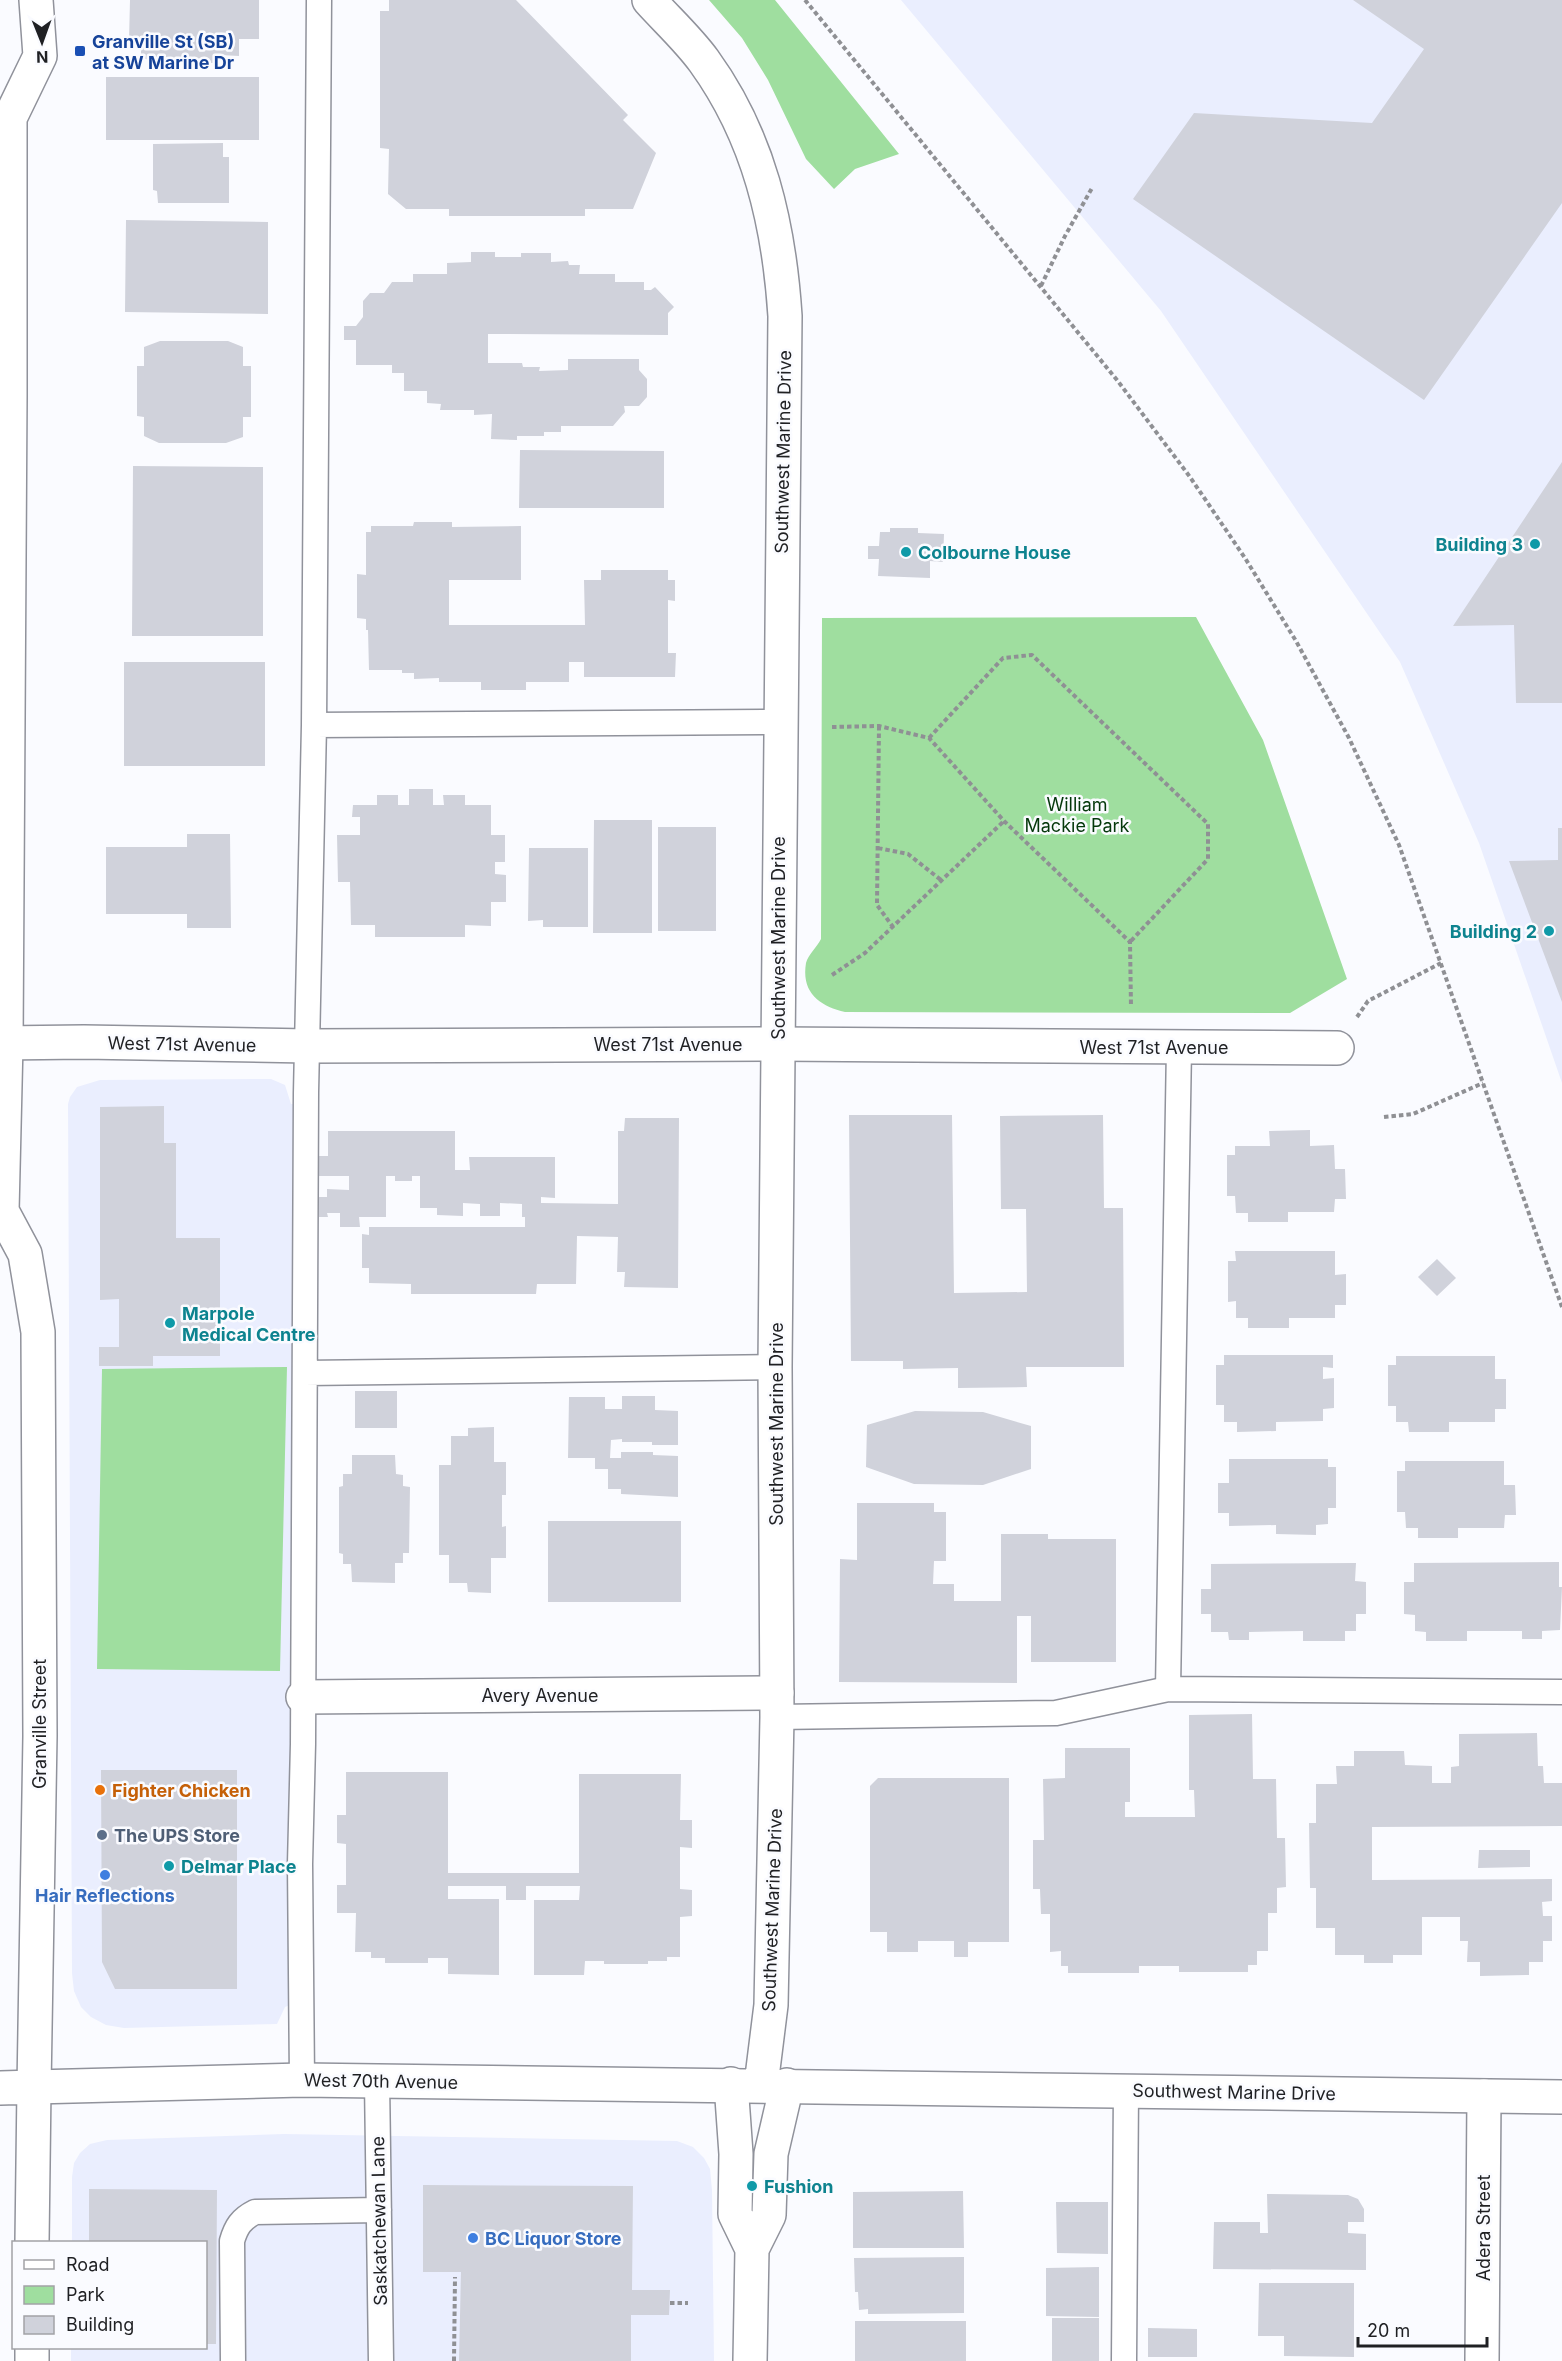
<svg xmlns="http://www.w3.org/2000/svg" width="1562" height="2361" font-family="Inter,sans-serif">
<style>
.built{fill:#eaeefe}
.green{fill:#9fde9f}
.building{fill:#d0d2db}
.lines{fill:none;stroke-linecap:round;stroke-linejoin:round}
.lane-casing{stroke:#90929b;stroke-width:27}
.street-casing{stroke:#90929b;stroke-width:36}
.secondary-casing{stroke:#90929b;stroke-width:36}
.primary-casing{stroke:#90929b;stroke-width:36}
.highway-casing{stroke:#90929b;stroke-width:36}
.path{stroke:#8f9094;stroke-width:4;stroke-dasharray:4.5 3;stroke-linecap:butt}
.lane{stroke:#fff;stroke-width:24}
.street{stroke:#fff;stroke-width:33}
.secondary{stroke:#fff;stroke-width:33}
.primary{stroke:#fff;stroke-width:33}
.highway{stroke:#fff;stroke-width:33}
.transit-dot{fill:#1a4fb4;stroke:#fafbff;stroke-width:2}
.culture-dot{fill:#0f9aa8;stroke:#fafbff;stroke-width:2}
.food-dot{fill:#e8710a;stroke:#fafbff;stroke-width:2}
.service-dot{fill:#5c6f8a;stroke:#fafbff;stroke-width:2}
.shop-dot{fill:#3f7fe0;stroke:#fafbff;stroke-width:2}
.labels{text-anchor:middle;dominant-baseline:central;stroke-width:5;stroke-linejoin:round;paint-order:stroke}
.transit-label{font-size:18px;font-weight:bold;fill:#164399;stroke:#fafbff;text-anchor:start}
.street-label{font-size:18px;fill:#1f2023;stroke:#fafbff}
.culture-label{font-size:18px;font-weight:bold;fill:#0d838f;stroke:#fafbff;text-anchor:start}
.park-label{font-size:18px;fill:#04380b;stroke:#fafbff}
.food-label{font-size:18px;font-weight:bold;fill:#c56008;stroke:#fafbff;text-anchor:start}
.service-label{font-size:18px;font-weight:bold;fill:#4e5e75;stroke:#fafbff;text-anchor:start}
.shop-label{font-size:18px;font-weight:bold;fill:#366cbe;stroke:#fafbff}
</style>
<rect width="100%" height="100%" fill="#fafbff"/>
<!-- built -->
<path class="built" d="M901,0H1562V1083L1479,843L1400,662L1161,311Z
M271,1079L285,1085L291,1104L306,1105L301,2001L285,2007L277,2024L124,2028L106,2025L91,2017L81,2007L74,1991L72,1973L68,1104L70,1097L77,1087L100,1080Z
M284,2134L677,2141L693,2147L704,2158L710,2169L712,2190L714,2361H71V2348H206V2242H72V2177L74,2163L80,2153L90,2144L107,2140Z"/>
<!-- green -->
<path class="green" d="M709,0H775L899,154L855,169L834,189L806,159L768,80L742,38Z
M1196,617L1263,740L1347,979L1290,1013L845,1012C820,1006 801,993 806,963C808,955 817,947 821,939L822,618Z
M287,1367L280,1671L97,1669L102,1369Z"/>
<!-- building -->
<path class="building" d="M130,0H259V39H239V56L220,55V63H153L141,56V41H129Z
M389,0H516L628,115L623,120L656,153L633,209H585V216H449V209H406L388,194L389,149L380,148V11H389Z
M1353,0H1562V203L1424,400L1133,199L1194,113L1372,123L1424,49Z
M106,77H259V140H106Z
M223,143V157H229V203H158L157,191L153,190V144Z
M126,220L268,222V314L125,312Z
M471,252H495V257H521V253H551V262L568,261L569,265H580L579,274H615V282H644V290H651L655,287L674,307L668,313V335L488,334V363H522L523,367H540L539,371L568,370V359H639V370L647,379V397L639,406H624L625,412L613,426H561V432H544V436H517V440L491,439L492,414L474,415V410H440L441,404L427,403V391H404V373H392V365H356V340H344V326H356L363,317V301L370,293H384L392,282H413V274H447V263L471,262Z
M160,341H228L243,347V366H251V417H243V437L226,443H159L144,436V417L137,416V366H144V347Z
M520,450L664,451V508H519Z
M1562,462V703H1516L1514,625L1453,626Z
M133,466L263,467V636H132Z
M414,522H452V527L521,526V580H449V625H585L584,580H601V570H668V580H675V601L668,600V653H676L675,677H584V662H569V682H526V690H481V682H439V678L414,679V673H402V670H369L368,630H366V619L357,618V574L366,575V532H371V526H413Z
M890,528H918V533L944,534L943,562L930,561V578L878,576L879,559H868V546H879L880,532H890Z
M124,662H265V766H124Z
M409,789H433V805H444L443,795H465V805H491V835H505V862H495V874L506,875V902H491V926L465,925V937H375V925H351L350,882H338L337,835H360V817H352L353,805H377V795H398V805H409Z
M594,820H652V933H593Z
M658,827H716V931H658Z
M1558,828H1562V1002L1509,861L1558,860Z
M187,834H230L231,928H187V914H106V847H187Z
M529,848H588V927H543V920L528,921Z
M164,1106V1143H176V1238H220V1356H153V1366H99V1347H119V1299L100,1300V1107Z
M849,1115H952L954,1293L1027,1292L1026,1209H1001L1000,1116L1103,1115L1104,1208H1123L1124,1367H1026L1027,1387L958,1388V1368L903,1369V1361H851Z
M625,1118H679L678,1288L624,1287L625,1272H617L618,1237L577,1236L576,1284H537L536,1294H411V1284L369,1283V1268H362V1234L369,1235V1227H525V1217H522V1204L500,1203V1216H480V1204L463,1203V1216L437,1215V1208H420V1176H412V1181H395V1176H386V1217H359L360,1227H340V1213H327L328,1217H319V1197H327V1189L349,1190V1176H319V1156H328V1131H455V1170H470L469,1157H555V1198L541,1197V1203L618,1204V1131H624Z
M1310,1130V1146L1334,1145L1335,1169H1345L1346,1199H1335L1334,1212H1288V1222H1248V1213H1236L1235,1196H1227V1155H1235V1146H1270L1269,1131Z
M1235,1251H1335V1275L1346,1274V1305H1335V1318H1289V1328H1248V1318H1236V1301L1228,1302V1261H1236Z
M1437,1259L1456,1278L1437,1296L1418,1277Z
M1224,1355H1333V1368L1323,1367V1379L1334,1378V1408L1323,1409V1421L1276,1422V1431L1237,1432V1422H1224V1405H1216V1365H1224Z
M1396,1356H1495V1379H1506V1409H1495V1422H1449V1432H1409L1408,1422H1396V1406H1388V1365H1396Z
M355,1391H397V1428H355Z
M622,1396H655V1410L678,1411V1445H652V1442H622V1439L611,1440L610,1458H621V1452H653V1455L678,1456V1497L621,1494V1489H608V1469H595V1458H568L569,1397H605V1409H622Z
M915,1411L983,1412L1031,1426V1469L983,1485L914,1484L866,1467L867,1425Z
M494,1427V1462H506V1495H502V1527L506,1526V1558H491V1593L468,1592L467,1583H449V1555H439V1465H451V1436H468V1428Z
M352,1455H395L396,1474L403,1475V1486L410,1487L409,1553H403V1563H395V1583L352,1582L351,1564H343V1554L339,1553V1487L343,1486V1474H352Z
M1229,1459H1328V1467H1336V1508H1328V1524L1316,1525V1535L1276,1534V1525L1229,1526V1513H1218V1483H1229Z
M1405,1461H1504V1485H1515L1516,1515H1505L1504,1528H1458V1538H1418V1528H1406L1405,1512H1397V1471H1405Z
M857,1503H934V1512H946V1561H934L933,1584H954V1601H1001V1534H1048V1539H1116V1662H1031V1616H1017V1683L839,1682L840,1559L857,1560Z
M548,1521H681V1602H548Z
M1559,1562V1587H1562L1560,1630L1542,1631V1639H1522V1631H1467V1641H1426V1632L1415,1631V1615L1404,1614V1582H1414V1563Z
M1356,1563L1355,1581L1366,1582V1614H1356V1631H1345V1641H1303V1631L1249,1632V1640H1229L1228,1632H1211V1614H1201V1589H1211V1564Z
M1252,1714L1253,1779H1276L1277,1838H1285L1286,1887L1277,1888V1913H1268V1951H1257V1965H1248V1972H1179V1966H1139V1973H1068V1966H1061V1951L1050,1952V1914H1041L1040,1889H1033V1840H1044L1043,1779L1065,1778V1748H1130V1802H1125V1817H1195L1194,1790H1189V1715Z
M1537,1733L1538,1766H1543L1544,1783H1562V1826L1372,1827V1880L1552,1879V1901L1542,1902L1543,1916H1552V1941H1543V1962H1529V1975L1480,1976V1962H1467L1468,1941H1460V1917H1422V1955H1393V1963H1364V1955H1335V1928H1316V1888H1310L1309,1823H1316V1784H1337L1336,1766H1354V1751H1404L1405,1765L1432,1766V1783H1451V1767L1459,1766V1734Z
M101,1770H237V1989H115L102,1962Z
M346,1772H448V1873H579V1774H681L680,1820H692V1848L680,1847V1889L692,1890V1916L680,1917V1957H667V1961H648V1964H604V1961H585L584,1975H534V1900H579L580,1886H526V1900H506V1886H448V1899H499V1975L448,1974V1958H428V1963H385V1958H371V1952H355L356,1913H337V1885H346V1844L337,1843V1815H346Z
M878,1778H1009V1942H968V1957H954V1941H918V1952H887V1932H870V1786Z
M1479,1850H1530V1867L1478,1868Z
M423,2185L633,2186L632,2290H670L669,2315H631V2361H459L461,2272H423Z
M89,2189L217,2190L216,2344H206V2242H89Z
M963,2191L964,2248H853V2192Z
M1267,2194L1348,2195L1358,2199L1364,2209V2222H1348V2233L1366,2234V2270L1213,2269L1214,2222H1260V2233H1268Z
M1056,2202H1108V2254L1057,2253Z
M964,2257V2313L868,2314V2309L859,2310L858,2292H855L854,2258Z
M1099,2267V2317L1046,2316V2268Z
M1259,2283H1354V2357L1284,2356V2336H1258Z
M1052,2318H1099V2361H1052Z
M855,2321H966V2361H855Z
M1148,2328L1197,2329V2357H1148Z"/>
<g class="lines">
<!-- lane casing -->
<g class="lane-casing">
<path id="lane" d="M314,725L780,722
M305,1373L775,1367
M1168,1689L1179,1047
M777,1717L1056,1713L1168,1689L1562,1692
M302,2080L300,1864L303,1744L306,1093L314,725L319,0
M377,2081L381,2361
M233,2361L232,2241C236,2227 241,2219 255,2212L379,2210
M1124,2361L1126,2090"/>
</g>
<!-- street casing -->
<g class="street-casing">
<path id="street" d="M0,1043L84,1042L308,1046L777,1044L1337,1048
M303,1697L777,1693
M731,2084L736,2154L735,2214L752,2249
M750,2361L752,2249L769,2215L771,2154L787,2085
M1482,2361L1484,2096"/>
</g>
<!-- secondary casing -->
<g class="secondary-casing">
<path id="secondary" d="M649,0C667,20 688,39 704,61C759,137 779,224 785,316L775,1367L777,1717L771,2005L761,2085
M34,2087L302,2080L1562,2097"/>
</g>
<!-- primary casing -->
<g class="primary-casing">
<path id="primary" d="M2,1211L25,1254L38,1332L40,1736L34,2087
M0,1215L2,1211L6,1043L10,396V118L40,56L36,0"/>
</g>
<!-- highway casing -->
<g class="highway-casing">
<path id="highway" d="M0,2088L34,2087L32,2242
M32,2348V2361"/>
</g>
<!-- path -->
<path class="path" d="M805,0L1117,380L1190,477L1245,558L1296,641L1349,738L1399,845L1562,1307
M1041,286L1065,236L1092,188
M879,726L877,905L893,927
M832,727L879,726L929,738L1004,821L1130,942L1131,1007
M929,738L1003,658L1032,655L1208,824V859L1130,942
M878,848L908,854L941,880
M832,975L865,953L1004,821
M1357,1017L1368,1001L1441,963
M1384,1117L1413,1114L1483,1083
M670,2303H688
M454,2361L455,2277"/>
<!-- lane -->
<use href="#lane" class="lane"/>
<!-- street -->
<use href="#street" class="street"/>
<!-- secondary -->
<use href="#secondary" class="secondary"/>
<!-- primary -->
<use href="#primary" class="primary"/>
<!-- highway -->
<use href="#highway" class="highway"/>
</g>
<!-- markers -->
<rect class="transit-dot" x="74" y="45" width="12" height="12" rx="3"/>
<g class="culture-dot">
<circle cx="1535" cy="544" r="6"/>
<circle cx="906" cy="552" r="6"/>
<circle cx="1549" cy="931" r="6"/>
<circle cx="170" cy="1323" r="6"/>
<circle cx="169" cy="1866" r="6"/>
<circle cx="752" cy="2186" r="6"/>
</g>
<circle class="food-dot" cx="100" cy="1790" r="6"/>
<circle class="service-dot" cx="102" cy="1835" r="6"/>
<g class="shop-dot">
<circle cx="105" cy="1875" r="6"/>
<circle cx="473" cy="2238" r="6"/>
</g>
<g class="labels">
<!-- transit labels -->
<g class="transit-label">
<text x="92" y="41">Granville St (SB)<tspan x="92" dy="21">at SW Marine Dr</tspan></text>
</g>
<!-- street labels -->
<g class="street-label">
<text transform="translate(783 452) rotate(-89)">Southwest Marine Drive</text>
<text transform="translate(778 938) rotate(-90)">Southwest Marine Drive</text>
<text transform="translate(182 1044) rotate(1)">West 71st Avenue</text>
<text x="668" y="1044">West 71st Avenue</text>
<text x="1154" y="1047">West 71st Avenue</text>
<text transform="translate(776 1424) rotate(-90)">Southwest Marine Drive</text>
<text x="540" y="1695">Avery Avenue</text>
<text transform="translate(39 1724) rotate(-90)">Granville Street</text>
<text transform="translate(772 1910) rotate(-88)">Southwest Marine Drive</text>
<text transform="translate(381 2081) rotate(1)">West 70th Avenue</text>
<text transform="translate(1234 2092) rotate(1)">Southwest Marine Drive</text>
<text transform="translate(379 2221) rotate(-91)">Saskatchewan Lane</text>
<text transform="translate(1483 2228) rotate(-90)">Adera Street</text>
</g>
<!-- culture labels -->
<g class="culture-label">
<text x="1523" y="544" text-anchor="end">Building 3</text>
<text x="918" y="552">Colbourne House</text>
<text x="1537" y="931" text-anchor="end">Building 2</text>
<text x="182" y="1313">Marpole<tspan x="182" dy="21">Medical Centre</tspan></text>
<text x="181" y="1866">Delmar Place</text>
<text x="764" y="2186">Fushion</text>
</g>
<!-- park labels -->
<g class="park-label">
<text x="1077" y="804">William<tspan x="1077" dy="21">Mackie Park</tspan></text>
</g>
<!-- food labels -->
<g class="food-label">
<text x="112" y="1790">Fighter Chicken</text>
</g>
<!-- service labels -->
<g class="service-label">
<text x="114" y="1835">The UPS Store</text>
</g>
<!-- shop labels -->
<g class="shop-label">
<text x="105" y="1895">Hair Reflections</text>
<text x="485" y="2238" text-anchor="start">BC Liquor Store</text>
</g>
</g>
<!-- legend -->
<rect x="12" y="2241" width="195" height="108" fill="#fafbff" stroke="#a2a3a7" stroke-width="1.5"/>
<rect x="24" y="2260" width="30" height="9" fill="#ffffff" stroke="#a2a3a7" stroke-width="1.5"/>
<text x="66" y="2271" font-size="18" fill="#1f2023">Road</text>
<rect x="24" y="2286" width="30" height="18" fill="#9fde9f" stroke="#a2a3a7" stroke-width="1.5"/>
<text x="66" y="2301" font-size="18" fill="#1f2023">Park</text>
<rect x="24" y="2316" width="30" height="18" fill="#d0d2db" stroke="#a2a3a7" stroke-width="1.5"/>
<text x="66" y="2331" font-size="18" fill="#1f2023">Building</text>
<!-- north arrow -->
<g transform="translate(42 42) rotate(179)" stroke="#fafbff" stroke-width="4.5" paint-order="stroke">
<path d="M0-4.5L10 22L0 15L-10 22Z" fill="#1f2023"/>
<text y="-9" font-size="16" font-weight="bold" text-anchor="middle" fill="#1f2023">N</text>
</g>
<!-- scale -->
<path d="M1358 2337v9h129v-9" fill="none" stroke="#1f2023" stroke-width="3"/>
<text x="1367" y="2337" font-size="18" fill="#1f2023" stroke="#fafbff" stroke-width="4.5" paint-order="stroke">20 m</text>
</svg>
